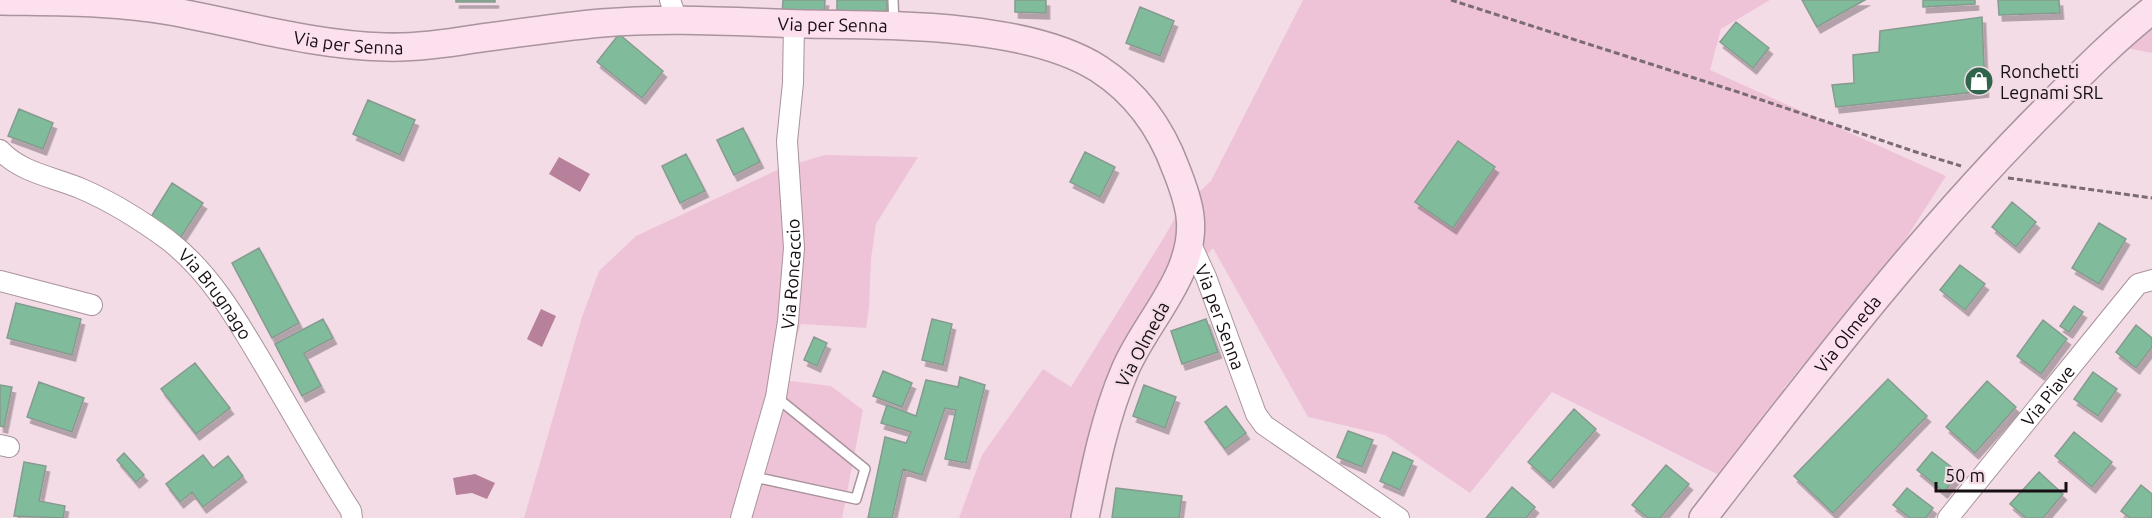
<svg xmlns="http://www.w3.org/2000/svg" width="2152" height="518" font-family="Ubuntu,sans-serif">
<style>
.green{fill:#eec3d7}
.water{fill:#b7809b}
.building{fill:#80bc9b;stroke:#869b8f;stroke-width:1.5;filter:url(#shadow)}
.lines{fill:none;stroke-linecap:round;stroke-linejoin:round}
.lane-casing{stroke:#a9939d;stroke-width:12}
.street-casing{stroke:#a9939d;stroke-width:22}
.secondary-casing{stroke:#a9939d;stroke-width:30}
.path{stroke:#7b6b73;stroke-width:3;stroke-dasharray:6 3;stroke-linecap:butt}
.lane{stroke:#fff;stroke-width:9}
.street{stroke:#fff;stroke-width:20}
.secondary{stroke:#fce0ee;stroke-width:27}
.labels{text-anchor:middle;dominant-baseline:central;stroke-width:4.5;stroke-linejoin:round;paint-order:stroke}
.street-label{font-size:18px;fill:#160e12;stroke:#f4dce7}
.poi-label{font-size:18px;fill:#160e12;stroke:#f4dce7;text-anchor:start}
</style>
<defs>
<filter id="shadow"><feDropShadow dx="3.5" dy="6" stdDeviation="0" flood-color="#0004"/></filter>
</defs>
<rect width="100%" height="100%" fill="#f4dce7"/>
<!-- green -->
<path class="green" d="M1303,0H1770L1721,29L1710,70L1946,176L1898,251L1783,389L1789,394L1723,477L1552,392L1470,493L1385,435L1308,417L1213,248L1180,287L1153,325L1119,425L1097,518H959L982,455L1043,369L1071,387L1163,239L1180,209L1211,181Z
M2152,28V53L2126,48Z
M825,155L918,157L876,224L871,259L869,308L866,328L801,324L783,380L831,386L863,410L842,518H524L582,317L599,271L636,236L784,167Z"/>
<!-- water -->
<path class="water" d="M559,157L590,174L580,192L549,174Z
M541,309L556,316L542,347L527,339Z
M475,474L495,483L487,499L472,493L456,495L453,478Z"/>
<!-- building -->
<path class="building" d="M456,0H495V2H456Z
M783,0H825L824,16L782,15Z
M837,0H887V17H837Z
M1015,0H1046V13L1015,12Z
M1802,0H1865L1817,27Z
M1923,0H1975V4L1923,7Z
M1998,0H2059L2060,13L1999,15Z
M1140,7L1174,21L1160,56L1126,43Z
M1982,17L1985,91L1836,107L1832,85L1854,83L1853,55L1879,52L1880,31Z
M1736,22L1769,48L1753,68L1720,42Z
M619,34L663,71L642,98L597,62Z
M368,100L415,120L400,155L353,134Z
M19,109L53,123L43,149L8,136Z
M743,128L760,162L734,175L717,140Z
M1458,141L1495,167L1453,228L1415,202Z
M1085,152L1115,167L1100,197L1070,182Z
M686,154L705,191L680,203L662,166Z
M172,183L203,203L179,240L149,220Z
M2012,202L2036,222L2016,247L1992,227Z
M2099,223L2126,239L2099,284L2072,268Z
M259,248L299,323L272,338L232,263Z
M1960,265L1985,284L1965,310L1940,290Z
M16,303L81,319L72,355L7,338Z
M2074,306L2083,312L2069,332L2060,326Z
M323,319L333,338L304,353L321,386L302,396L275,344Z
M932,319L952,324L943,365L922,360Z
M1206,319L1218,352L1182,364L1171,331Z
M2043,320L2067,339L2041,374L2017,356Z
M2136,325L2152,338V347L2136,368L2116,352Z
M814,337L827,343L817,366L804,360Z
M195,363L230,408L196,434L161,389Z
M883,371L912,383L902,407L873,396Z
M2093,372L2117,389L2098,416L2074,399Z
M960,377L985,385L966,463L945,459L956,410L945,408L922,475L903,469L892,518H868L885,437L906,443L911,432L881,423L887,405L916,416L926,380L958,387Z
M1888,379L1927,416L1833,513L1794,476Z
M1987,381L2016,407L1975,453L1946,427Z
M39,382L84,398L72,432L27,417Z
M0,385L12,387L4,427L0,426Z
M1144,385L1176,397L1165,428L1133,416Z
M1226,406L1246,433L1225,449L1205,422Z
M1574,409L1596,429L1550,482L1528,462Z
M1348,431L1373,440L1362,467L1337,457Z
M2074,432L2112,462L2092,487L2055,456Z
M1393,452L1413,461L1400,490L1380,481Z
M1932,452L1959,473L1944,492L1917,470Z
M124,453L144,475L136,482L117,460Z
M203,455L213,468L228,456L243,476L203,507L192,492L180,502L166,484Z
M24,462L46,466L39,501L65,506L63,518L14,516Z
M1666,465L1689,484L1660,518H1648L1632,505Z
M2039,472L2063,494L2043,518H2026L2010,504Z
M2141,485L2152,494V518H2130L2121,511Z
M1512,487L1535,507L1526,518H1486Z
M1116,488L1182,496L1179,518H1112Z
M1907,488L1933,508L1926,518H1910L1893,505Z"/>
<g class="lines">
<!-- lane casing -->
<g class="lane-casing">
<path id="lane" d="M893,0L894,25
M754,477L856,499L865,469L776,397"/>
</g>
<!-- street casing -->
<g class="street-casing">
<g id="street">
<path d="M670,0L677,20"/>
<path id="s1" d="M0,150C21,173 54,177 82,189C112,202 141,220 168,240C215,276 244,332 274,382C299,425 324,469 351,511L352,518"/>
<path id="s2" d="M1190,242L1206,277L1256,414L1264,425L1399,518"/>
<path d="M0,281L92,305"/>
<path d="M0,445L9,447"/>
<path id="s3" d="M741,518L776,397L788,321L794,248L787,141L793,83L794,23"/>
<path id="s4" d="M1948,518L2138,284L2152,280"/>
</g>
</g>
<!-- secondary casing -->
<g class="secondary-casing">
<g id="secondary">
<path id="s5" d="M0,1C57,2 114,1 170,11C242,24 311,45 385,47C415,48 444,44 474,39C517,33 559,27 602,23C669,17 738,22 805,24C888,25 1028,23 1099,69C1136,93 1161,128 1176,169C1182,184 1188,200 1190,216C1197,274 1146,320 1125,370C1105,417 1095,467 1085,518"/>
<path id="s6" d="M1703,518C1812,377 1920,235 2046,109C2081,74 2114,40 2152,10"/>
</g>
</g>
<!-- path -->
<path class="path" d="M1451,0L1741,93L1916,152L1961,166
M2008,178L2152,198"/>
<!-- lane -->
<use href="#lane" class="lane"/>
<!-- street -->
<use href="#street" class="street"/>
<!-- secondary -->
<use href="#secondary" class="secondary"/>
</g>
<!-- icons -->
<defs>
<g id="shop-disc" transform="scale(1.5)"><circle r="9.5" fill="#31654b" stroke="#f4dce7"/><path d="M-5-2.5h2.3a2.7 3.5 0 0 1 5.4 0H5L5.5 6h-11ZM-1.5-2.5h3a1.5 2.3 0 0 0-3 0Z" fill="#fff"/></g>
</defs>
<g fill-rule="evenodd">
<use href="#shop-disc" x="1979" y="81"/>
</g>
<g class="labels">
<!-- street labels -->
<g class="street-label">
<text stroke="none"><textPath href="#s5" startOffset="838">Via per Senna</textPath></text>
<text stroke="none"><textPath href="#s5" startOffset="352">Via per Senna</textPath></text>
<text stroke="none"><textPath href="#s3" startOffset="250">Via Roncaccio</textPath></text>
<text stroke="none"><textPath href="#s1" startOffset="264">Via Brugnago</textPath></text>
<text stroke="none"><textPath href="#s2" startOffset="81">Via per Senna</textPath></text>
<text stroke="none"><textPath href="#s6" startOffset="234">Via Olmeda</textPath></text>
<text transform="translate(1142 344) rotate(-62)">Via Olmeda</text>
<text stroke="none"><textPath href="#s4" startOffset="158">Via Piave</textPath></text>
</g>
<!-- poi labels -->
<g class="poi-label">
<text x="2000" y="71">Ronchetti<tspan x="2000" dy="21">Legnami SRL</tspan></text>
</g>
</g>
<!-- scale -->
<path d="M1936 482v9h130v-9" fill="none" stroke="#160e12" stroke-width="3"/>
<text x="1945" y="482" font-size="18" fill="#160e12" stroke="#f4dce7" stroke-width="4.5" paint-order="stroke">50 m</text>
</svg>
